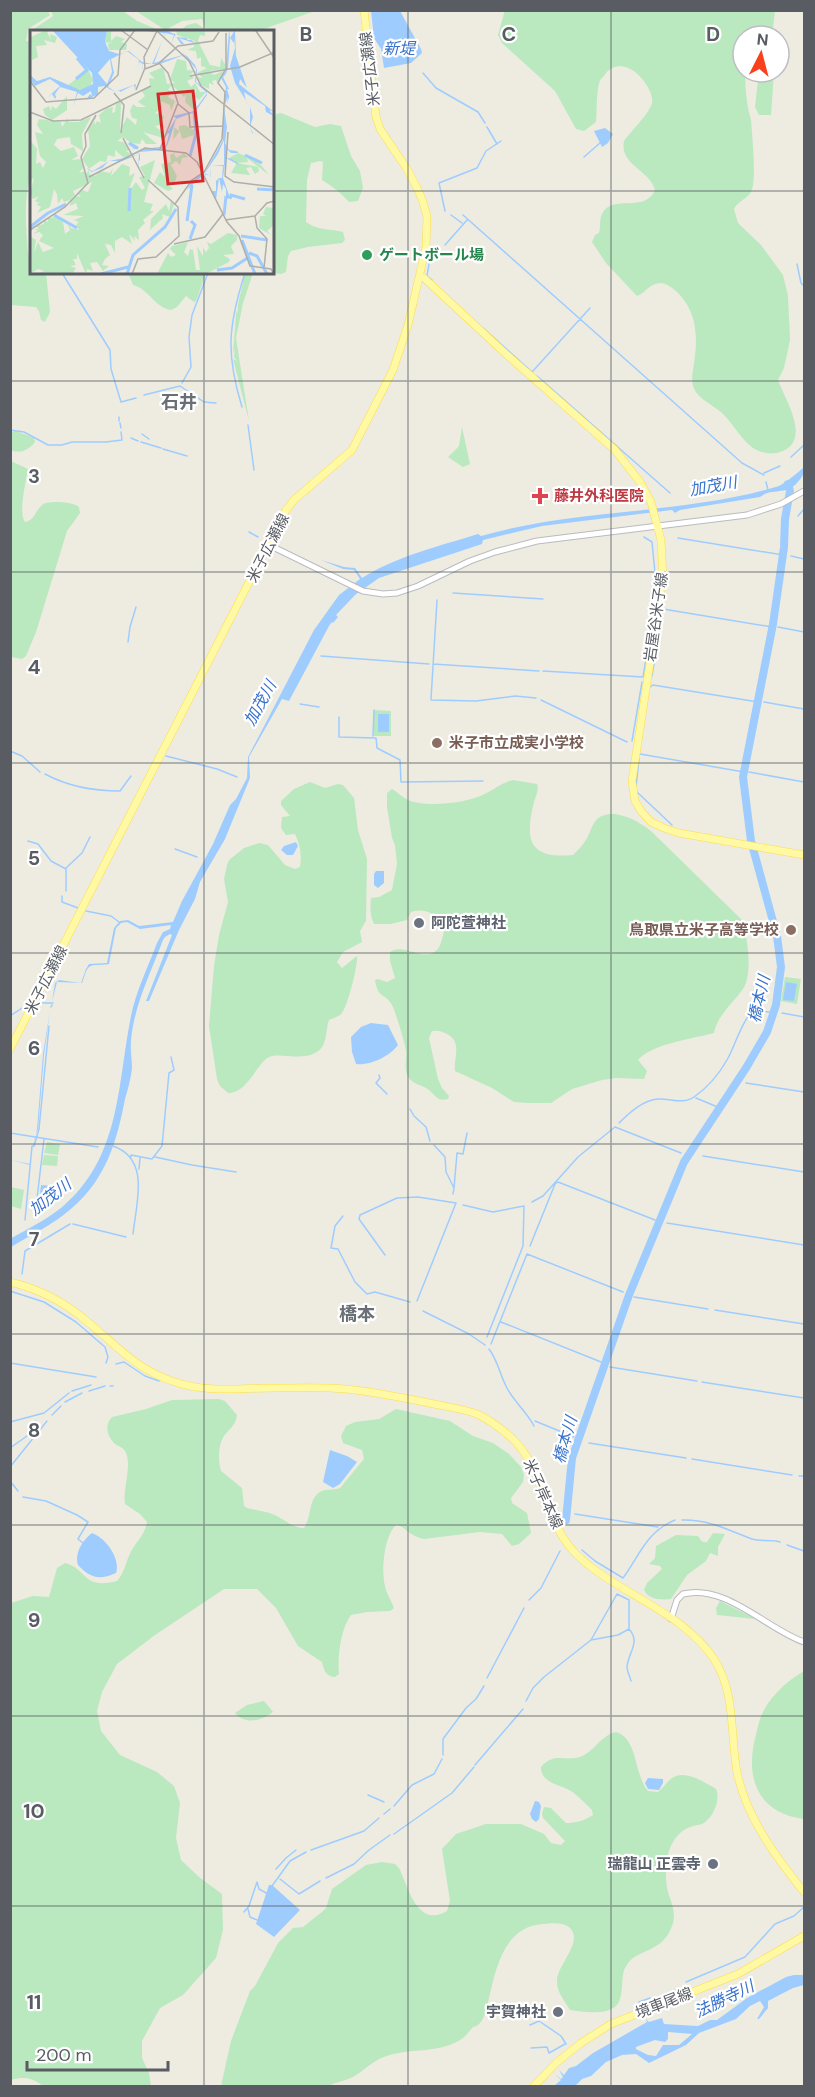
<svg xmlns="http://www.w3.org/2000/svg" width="815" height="2097" font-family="'DM Sans','Noto Sans JP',sans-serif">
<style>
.green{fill:#bae8bf}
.water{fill:#9fccff;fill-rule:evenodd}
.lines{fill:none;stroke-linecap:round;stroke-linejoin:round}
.stream{stroke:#9fccff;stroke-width:1.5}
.river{stroke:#9fccff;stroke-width:8}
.minor-casing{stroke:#b9bbc1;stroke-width:7}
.major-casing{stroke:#fedc4a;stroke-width:8}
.minor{stroke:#fff;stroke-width:5}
.major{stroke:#fff9a4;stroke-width:7}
.grid{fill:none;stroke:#595d63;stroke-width:1.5;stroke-opacity:0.55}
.leisure-dot{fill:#2e9e5b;stroke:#fff;stroke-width:2}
.health-dot{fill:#e0444e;stroke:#fff;stroke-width:2}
.education-dot{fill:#8d6e63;stroke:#fff;stroke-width:2}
.worship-dot{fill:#6b7280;stroke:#fff;stroke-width:2}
.labels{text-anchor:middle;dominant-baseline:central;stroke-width:4.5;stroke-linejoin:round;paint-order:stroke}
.street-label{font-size:15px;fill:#595d63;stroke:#fff}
.leisure-label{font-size:15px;font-weight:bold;fill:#27864d;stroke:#fff;text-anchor:start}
.health-label{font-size:15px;font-weight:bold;fill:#be3a42;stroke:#fff;text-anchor:start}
.education-label{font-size:15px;font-weight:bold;fill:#785e54;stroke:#fff;text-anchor:start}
.worship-label{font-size:15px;font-weight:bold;fill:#5b616d;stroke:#fff;text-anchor:end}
.water-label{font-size:16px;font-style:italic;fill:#3872cd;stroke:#fff}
.quarter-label{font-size:18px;font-weight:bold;fill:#6a6f75;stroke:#fff}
.inset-river{fill:none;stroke:#9fccff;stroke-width:3}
.inset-road{fill:none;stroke:#aeafab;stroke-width:1.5}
.view{fill:#d62828;fill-opacity:0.15;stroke:#d62828;stroke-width:3}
.inset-edge{fill:none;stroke:#595d63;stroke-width:3}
.grid-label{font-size:20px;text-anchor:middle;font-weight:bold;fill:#595d63;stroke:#fff;stroke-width:4.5;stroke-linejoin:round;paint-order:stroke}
</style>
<rect width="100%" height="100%" fill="#eeece1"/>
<!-- green -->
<path class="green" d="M505,10L775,11L772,36H743V72H746C744,85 747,107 751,119C752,133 757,182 751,192C747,199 738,201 734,209L738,223L761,245L783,275L788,296L790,340L784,368L778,380C785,400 813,441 780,452C771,455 761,453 753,448C741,439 734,425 723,414C714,405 697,399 693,386C691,378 693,371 694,363C698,338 697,313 679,294C674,289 667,283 660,283C648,284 646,293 637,296L606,263L592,242L595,235L599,233C601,227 599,220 602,214C612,193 645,214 655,190C650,170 619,165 624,141C631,131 649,114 652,103C655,89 627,51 606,73C605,75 601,79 600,80C596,92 597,110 596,122L584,131L576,129L555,91L502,43L498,35Z
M10,11H48L50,15L28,29L26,41L32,42V171C23,196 26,227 28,254L31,256L32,273H46L50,312L45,322L41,320L39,311L36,307L11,305Z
M51,11H123L137,21L161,31L32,32L31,40H29L31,31L53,16Z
M136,11H315L258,31H206L202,19L182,21L165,30Z
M196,23L202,27L204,31H180L187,25Z
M759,72H774L771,115H759L755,107Z
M281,113L315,127L330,124L341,126L351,156L360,171L363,188L358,201L349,202C341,193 332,186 322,180L323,162L320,161L311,163L307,180L306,222C316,230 331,229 343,232L345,240L342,243L308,247L291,251L288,256L286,272L281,274L273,273L275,184L273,115Z
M128,273H206L196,301L194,302L186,296L177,307L171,310C154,307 149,289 133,285Z
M243,273H253L243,303L236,338L249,421L233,359L237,361L234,357L235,349L233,353L236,314L237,310L238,315C236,299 245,288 243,273Z
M462,427L470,464L463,467L448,457L459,446Z
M16,431L34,438L35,442C29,450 20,454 11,450V432Z
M11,461L28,469C26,482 18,512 25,522C35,520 35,511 42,505C48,500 73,502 79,507L80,513L67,531L36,632L26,656L22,659L11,657Z
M374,710L391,711V736H374Z
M513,780L537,784C539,791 536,795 534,802C524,841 530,859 573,855C579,849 585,843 588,836C591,830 593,823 597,819C612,806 639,821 651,831L741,919C748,935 753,974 743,989C733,1003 717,1016 714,1033C693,1039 653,1043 638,1060L647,1071L644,1079L616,1078L602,1080L572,1089L551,1103H527L514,1102L492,1088L455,1071C453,1059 463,1042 447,1034C442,1031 438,1030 432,1031L429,1038L438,1079L442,1088L449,1096L448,1099C438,1102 436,1096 429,1090C423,1085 414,1085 409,1078C403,1070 407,1060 406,1051C406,1046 395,1010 392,1005C385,992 378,1000 375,980L378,979L387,982L395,978L390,961V952C404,942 423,963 437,950C441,946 442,938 444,932C438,916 429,907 411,912L407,920L391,924H374C370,916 370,907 371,898L379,897L392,890L397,864L395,845L392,838L387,807V793L392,789C397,792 402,797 408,800C426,808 466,803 483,795C494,790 501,783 513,780Z
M310,782L325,788L338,784L343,785L354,798L358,830L367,859L366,921L360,931L362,942L343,952L337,962L342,968L357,956C358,965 348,1005 342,1013C339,1017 333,1018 329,1020C325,1032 328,1047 315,1053C301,1061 279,1052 269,1057C256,1064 248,1093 228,1093L220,1086L217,1079L209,1026L214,966L219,935L228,902L224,879L227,865L229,860L244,848L259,843L268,845L285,865L295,869L300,867C302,855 300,844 295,834L286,835L281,828L282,817L290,816L281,805V801L294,789Z
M785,977L801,979L797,1004L781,1001Z
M47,1142L60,1144L58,1155L44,1153Z
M44,1155L58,1156L57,1166L42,1165Z
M11,1187L24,1190L21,1209L11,1206Z
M219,1399L225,1401L237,1415C236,1425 229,1429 224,1436C218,1445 218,1461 221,1471L242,1488L244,1506L247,1508C255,1510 264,1511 272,1514C284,1518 291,1528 304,1528C312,1517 308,1499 320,1492C327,1488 333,1491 340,1488L364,1459L362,1450L343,1443L341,1436L346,1426L355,1422L379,1419L396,1409L450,1421L473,1436L493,1443L509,1454L521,1467L524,1475L523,1482L511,1498L512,1503L527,1513L531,1533L519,1544L512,1546L502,1534L480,1532L424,1539C410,1537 405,1526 396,1525C384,1536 381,1571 385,1586C386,1593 391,1600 394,1608L390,1611L367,1612L351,1615C341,1628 337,1657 339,1674L335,1677C325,1676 324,1670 322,1662L298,1646L276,1608L257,1589H224L155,1635L117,1664L102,1692L97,1711L101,1731L120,1755L157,1772L174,1786L180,1803L176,1838L181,1860L199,1877L222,1894L223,1930L216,1958L183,1995L160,2008L142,2041V2058L149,2073L151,2086H43C32,2078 24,2076 11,2080V1603L33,1596L49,1597L57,1568L65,1563C88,1569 82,1590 117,1581C124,1573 125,1565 129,1556C134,1543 145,1536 147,1522L140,1514L125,1504C122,1492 133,1463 125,1451C123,1447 117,1446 114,1443C106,1435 105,1424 112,1417L146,1409L172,1400Z
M713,1533L725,1534L718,1547V1556L710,1553L706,1561L687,1575L671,1599C661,1600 649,1600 644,1590L647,1583L662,1569L660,1566L649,1564L655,1558L656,1546L676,1535L698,1536C701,1540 702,1543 707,1542Z
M720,1601L750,1616L755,1619L717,1615L716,1608Z
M804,1671V1819C758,1813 744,1778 756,1735C758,1725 761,1714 767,1705C777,1690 789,1680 804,1671Z
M264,1701L273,1712C262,1721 245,1725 235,1713L247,1705Z
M616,1732C638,1738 634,1775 648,1791L658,1792C663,1788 667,1782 672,1778C685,1769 704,1782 716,1789C721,1799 713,1819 702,1824C700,1825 695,1825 693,1826C681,1829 673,1839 669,1851C665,1862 665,1880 668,1892C671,1902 676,1912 673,1923C664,1955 635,1947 625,1968C620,1978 625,1999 615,2007C603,2015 584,2012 570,2010C565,2001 557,1993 557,1982C556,1966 584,1942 570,1928C564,1922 551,1923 543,1924C505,1926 496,1967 489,1998C487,2006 486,2016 480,2023C476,2027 477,2025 472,2028C469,2031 467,2035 463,2038C439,2055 409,2047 384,2057C372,2061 364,2071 353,2077C345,2081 336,2082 328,2086H221L231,2041L250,1991L255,1986L278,1943L293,1928L303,1927L322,1912L326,1908L332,1889L366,1865L382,1862L395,1864L399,1868C408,1886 417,1929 447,1911L450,1901L442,1849L456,1834L486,1824H521L544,1834L551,1843L561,1845L565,1841L543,1818L542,1814L544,1807L551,1808L566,1823C576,1823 584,1821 593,1815L592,1810C586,1804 580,1798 574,1793C563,1784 541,1785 541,1767C553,1753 563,1760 576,1758C593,1755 600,1735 616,1732Z"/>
<!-- water -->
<path class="water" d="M371,11H400L421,49L422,53L411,63L384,68L381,49L374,38Z
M605,128L613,134L608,143L602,147L594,131Z
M804,467C804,476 802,477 796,484C785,495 771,488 760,497L680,510L675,513L672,510L542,526L483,540L482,544L379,578L355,595L336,615L338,617L333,623L332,622L329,626L289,701L282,699L249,757L250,778L225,839L200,882L195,899L179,930L149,1001H146L172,935L170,934L165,937L163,940C151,972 134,1006 131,1040C130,1049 132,1059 132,1068C131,1078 128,1089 125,1099C117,1141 106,1179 72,1208C54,1224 31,1235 11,1247L10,1239C27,1229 46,1220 61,1208C121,1158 117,1086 131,1016C136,991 148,967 157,943L163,932L170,929L171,925L140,929L127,922L121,923L116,928L109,964C102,966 92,963 88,968C85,972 84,979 82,983L57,982L52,1002L55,983L59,980L81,983L86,969L89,964L107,963L114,928L120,921L128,920L139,926L173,922L182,901L213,844L230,805L236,799L247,778L248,757L314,630L339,595L360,579L354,570L343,569L321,560L344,567L355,568L362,578C397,556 440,546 478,534L481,536C578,508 682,515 779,486C784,484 800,471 804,467Z
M378,714H389V732H378Z
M296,842L298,846L293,855H287L281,850L284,846Z
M376,871H384V883L378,888L374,885V874Z
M786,982L797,984L794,1001L783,1000Z
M50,1010L44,1055L38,1129L35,1137L30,1165L11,1160L30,1164L37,1129L43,1054Z
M371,1023L388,1025L398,1045C390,1056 370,1066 356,1064L352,1052L351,1037L361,1027Z
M41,1185L54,1186L52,1202L39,1201Z
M330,1450L347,1456L357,1462L340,1484L333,1488L323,1482Z
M92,1533C106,1538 121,1559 116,1573C100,1580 91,1579 78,1565C74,1553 83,1540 92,1533Z
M648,1778L663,1779V1783L659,1790L648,1789L645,1783Z
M535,1801L539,1802L541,1806L539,1819L536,1822L532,1819L530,1814Z
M269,1885H272L300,1910L274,1937L256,1924Z
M794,1975H804V1985L793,1988L768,2001V2008L759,2019H757L764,2007L760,2001L750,2006L736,2019L699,2033L686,2045L649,2063L636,2054L622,2055L606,2062L591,2076L582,2079L575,2086H554L561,2080L555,2074L561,2079L563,2077L559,2070L564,2075L569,2068L576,2066L593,2053L647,2022L646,2019L649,2022L662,2018L664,2024L698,2026L710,2020H717L747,1998L786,1977ZM668,2032L692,2034L679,2045H663L656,2056L648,2055L636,2049V2047L655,2040L665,2042L668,2039Z"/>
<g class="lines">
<!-- stream -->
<path class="stream" d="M423,73L436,88L478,112L485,123
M487,127L497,144
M584,157L600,143
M445,211L439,183L477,168L486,151L501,141
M451,215L462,223
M463,215L742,463L764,475
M445,245L467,220
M429,264L427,276L432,280
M797,264L801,283L804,286
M62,273L110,350L111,369L121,402L136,398
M483,328L532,372L590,308
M537,376L670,493
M182,383L191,367L189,337L192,315L208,273
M144,395L180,386L204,402L216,403
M242,407C226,355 228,327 244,276L242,273
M119,417V421
M120,423L121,428
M248,425L254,470
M10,430L24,432L48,445H62L72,442H106L122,440L121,432
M142,434L149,439
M131,438L138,441
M141,442L161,448
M163,449L187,456
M791,457L804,445
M764,473L780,466
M766,482L768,490
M798,516L804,509
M249,532L258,537
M644,537L652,542L655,573L654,590
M678,538L783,555
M791,556L804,559
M453,593L543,599
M778,627L804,632
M128,642L130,627L136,607
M321,656L429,664
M433,664L539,671
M543,671L643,677L654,608
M652,676L663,609L772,627
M650,687L653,685L758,702
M431,699L437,600
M431,700L476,701L515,696L536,698
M541,700L627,742
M764,702L804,709
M300,704L319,707
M339,717V737L376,738L377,748L400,760L401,782L483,781
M373,736L374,710
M632,741L642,682
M10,751L22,756L40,772
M640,754L744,772
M166,756L217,769L237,777
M749,772L804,782
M45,774C69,787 94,791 120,791L131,776
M636,787L639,759
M637,792L672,825
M28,841L38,844L51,861L66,869
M175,849L197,857
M66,891V868L82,853L90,837
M62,896V902L78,908
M86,911L111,916L119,922
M40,1003H53
M51,1007L52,1005
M782,1013L804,1017
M10,1016L25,1006
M379,1075L380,1078L376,1083L387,1094
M746,1083L804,1092
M696,1098L720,1108
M410,1109L414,1116L426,1127L430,1141
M619,1123C629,1113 643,1100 658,1099C670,1098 683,1105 694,1097C707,1088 719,1074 727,1060C736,1044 740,1025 752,1011L770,1012
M10,1133L98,1147
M434,1145L445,1157L446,1172L454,1188L453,1194
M113,1146C151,1159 136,1204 133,1234
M703,1156L804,1172
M131,1157V1155L152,1159L162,1146L169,1073L174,1070L171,1057
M155,1157L192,1165L236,1172
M139,1169L140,1158
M454,1188L457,1153L463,1154L467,1133
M532,1202L543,1196L578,1157L615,1127L681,1153
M463,1205L493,1212L524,1206L523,1246L487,1337
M35,1216L44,1139
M343,1216L335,1226L331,1248L338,1249L355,1282L367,1294L375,1292L410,1302
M25,1220L32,1146H34L39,1129L49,1026
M667,1223L804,1245
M73,1224L126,1237
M530,1246L555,1184L558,1182L655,1220
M385,1255L359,1219L360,1215L397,1198L418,1197L456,1203L417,1301
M22,1274L25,1251L70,1224
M10,1291L44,1302L76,1322L105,1347L108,1357L106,1363
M634,1297L708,1309
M715,1310L804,1324
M423,1311L469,1334L485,1345
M501,1322L601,1362
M491,1344L527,1254L623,1292
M489,1349C498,1361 500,1375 507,1388C514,1402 527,1412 534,1426
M10,1363L96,1377
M116,1364L124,1362L145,1376L159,1381
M610,1367L697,1381
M702,1382L804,1398
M110,1386H113
M72,1391L91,1385
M89,1391L105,1386
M65,1402L82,1393
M52,1415L61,1406
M535,1421L574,1437
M10,1422L44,1413L69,1393
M589,1443L686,1458
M10,1448L27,1436L36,1421
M692,1459L792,1475
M10,1467L47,1421
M799,1476H804
M10,1481L18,1491
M23,1497L46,1501L77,1515L88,1522L78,1539L83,1543
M575,1514L658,1527
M682,1520C708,1519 728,1530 752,1539C761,1542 771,1539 780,1542
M787,1545L804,1551
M582,1550L595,1561L623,1578C640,1555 646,1532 675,1520
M529,1600L541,1588L560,1551
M629,1629C641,1642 628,1653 627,1667C627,1671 630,1677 631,1681
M487,1678L524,1608
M526,1701L533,1688L544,1677L591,1640L617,1594L629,1600V1629L618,1635L591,1640
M443,1755V1739L466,1708L476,1699L484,1686
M475,1765L523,1709
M368,1795L384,1802
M394,1806L412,1785L434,1774L442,1759
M384,1814L390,1809
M394,1834L452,1793L474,1767
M311,1850L364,1831L379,1818
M276,1869L286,1858L296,1850
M326,1878L354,1864L369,1850L390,1835
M280,1879L299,1894L320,1881
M272,1886L290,1861L306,1852
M248,1909L250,1917L257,1920
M244,1912L249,1906L257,1882L259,1889L268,1894
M686,1982L745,1957L775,1924L794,1916L804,1907
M664,1994L678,1989
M639,2002L650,1998
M530,2025L539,2021L561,2036L566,2044
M531,2048L547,2047L549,2053L565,2044"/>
<!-- river -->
<path class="river" d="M566,1520L572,1458L629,1295L684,1162L746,1068L767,1032L776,1005L781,967L777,936L751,841L743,777L773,624L784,547L785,519L790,491L788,484"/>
<!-- minor casing -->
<g class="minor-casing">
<path id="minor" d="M269,545L363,591L383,594L397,593L418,586L470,561L495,552L537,541L747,515L781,504L804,491
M671,1619L677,1600L683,1594C725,1583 768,1630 804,1642"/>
</g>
<!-- major casing -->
<g class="major-casing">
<path id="major" d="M420,277L424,278L507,355L615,450L640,482L651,502L661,540L663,578L632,781L635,801L641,811L651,822L664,828L679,833L804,855
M10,1049L286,510L294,500L352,450L393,370L408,325L426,247L427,216L422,199L417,188L407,169L380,129L376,117L364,10
M10,1282C40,1289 66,1303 89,1323C118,1347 137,1370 175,1382C206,1393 241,1388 274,1388C298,1388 322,1387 346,1389C376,1392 405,1398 434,1404C448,1407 464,1409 477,1414C490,1420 503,1430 513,1439C546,1472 544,1523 577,1555C618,1594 682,1611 714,1659C736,1693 730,1734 737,1772C746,1817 776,1857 804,1892
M534,2086L556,2063L581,2043L611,2024L738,1974L804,1936"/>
</g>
<!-- minor -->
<use href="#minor" class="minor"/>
<!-- major -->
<use href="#major" class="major"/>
</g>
<!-- grid -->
<path class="grid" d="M204,10V32M408,10V2086M611,10V2086M10,191H32M273,191H804M204,273V2086M10,381H804M10,572H804M10,763H804M10,953H804M10,1144H804M10,1334H804M10,1525H804M10,1716H804M10,1906H804"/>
<!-- markers -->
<circle class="leisure-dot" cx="367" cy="255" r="6"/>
<path class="health-dot" d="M537 487h6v6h6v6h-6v6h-6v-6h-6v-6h6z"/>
<g class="education-dot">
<circle cx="437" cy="743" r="6"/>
<circle cx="791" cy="930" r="6"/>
</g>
<g class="worship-dot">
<circle cx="419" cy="923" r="6"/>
<circle cx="713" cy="1864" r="6"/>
<circle cx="558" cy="2012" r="6"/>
</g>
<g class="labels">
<!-- street labels -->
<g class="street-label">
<text transform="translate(370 69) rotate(-97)">米子広瀬線</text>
<text transform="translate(268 548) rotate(-63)">米子広瀬線</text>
<text transform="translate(656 617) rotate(-82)">岩屋谷米子線</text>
<text transform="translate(46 980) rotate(-63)">米子広瀬線</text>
<text transform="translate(543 1494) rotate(66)">米子岸本線</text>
<text transform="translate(664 2003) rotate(-21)">境車尾線</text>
</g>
<!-- leisure labels -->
<g class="leisure-label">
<text x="379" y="255">ゲートボール場</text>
</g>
<!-- health labels -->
<g class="health-label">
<text x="554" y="496">藤井外科医院</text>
</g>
<!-- education labels -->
<g class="education-label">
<text x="449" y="743">米子市立成実小学校</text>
<text x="779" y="930" text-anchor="end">鳥取県立米子高等学校</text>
</g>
<!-- worship labels -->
<g class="worship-label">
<text x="431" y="923" text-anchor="start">阿陀萱神社</text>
<text x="701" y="1864">瑞龍山 正雲寺</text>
<text x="546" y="2012">宇賀神社</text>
</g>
<!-- water labels -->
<g class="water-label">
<text x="399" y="48">新堤</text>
<text transform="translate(713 486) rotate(-10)">加茂川</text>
<text transform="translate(260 703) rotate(-61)">加茂川</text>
<text transform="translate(759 999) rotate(-77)">橋本川</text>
<text transform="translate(50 1197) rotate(-38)">加茂川</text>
<text transform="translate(565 1440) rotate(-74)">橋本川</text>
<text transform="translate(724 1999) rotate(-26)">法勝寺川</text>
</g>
<!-- quarter labels -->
<g class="quarter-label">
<text x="179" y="402">石井</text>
<text x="357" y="1314">橋本</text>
</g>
</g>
<!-- overview -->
<g transform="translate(30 30)">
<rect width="244" height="244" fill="#eeece1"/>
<path d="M16,0H22L17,2L21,10L20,4L27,7L25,13L14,10L17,15L6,16L8,27L2,30L1,7ZM77,0H81V11L86,6L95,9L91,12L97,14L96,20H79L78,14L82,12L75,13ZM146,0H175V6L170,5L168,11L180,35L190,37L191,28L195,34V39L179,41L184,45L193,41L188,55L186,50L182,51L184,55L179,53V59L171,55L167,47L173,48L167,43L177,38L171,36V27L167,29L166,21L157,20L164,17L165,11L147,5ZM147,29L156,31L157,40L164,41L160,45L164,48L157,51L161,57L165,53L170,62H176L169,70L165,67L166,59L162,61L164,80L155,72L156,65L154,67L142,55L138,60L142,61L138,67L145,71L141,81L140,75L131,71L132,78L125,83L134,86L131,95L125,96L132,102L133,108L113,102L127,114H116L112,109L110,114L101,113L93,107L87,111L94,112L99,120L96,121L103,125L94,128L85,120V127L78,125L76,132L70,131L59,139V144L65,146L70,141L80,143L83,138L81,146L92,134L100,137L99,146L105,143L98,162L106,152L112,160L115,158L109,147L115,146L110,137L125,130L114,172L123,174L120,181H124L113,190L115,193L108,200L109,210L104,206L105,211L99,204L102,214L92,207L85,211V223L81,215L75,214L80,225L75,229L72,235L79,236L73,241L67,232L60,233L63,241L57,239L56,244L47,223V229H43L46,235L40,236L46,238L42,244H49H6L14,241L8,239L0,244V206L6,210L4,223L8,212L13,222L24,218L9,211L13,205L9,202L3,204L8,200L2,199H9L6,196L14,194L13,190L18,192V188L27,187L33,192L35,204L40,200L37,192L41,198L49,200L46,195L49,192L44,190L54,186L33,185L48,179L46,173L40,176L41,171L46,166L51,167L48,164L52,160L58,162L62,152L43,161L45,165L40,170L34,172L32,168L28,174L27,164L24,159L20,177L7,183L11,177L6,174L10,173L5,171L9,166L3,169L0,164L4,148L0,151V110L7,119L6,134L10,132L13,138L16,132L10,126L5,102L13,104L7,95L9,89L31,92L32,97L38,88V92H49L61,87L52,104L53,121L41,114L40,107L27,109L24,115L31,121L44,117L48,126L41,130L51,129L53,138L49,143L55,141L56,145L59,139L52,129L60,116L58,99L65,91V95L67,91L71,93L69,85L76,79L83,77L82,83L85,82L86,74L91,71L90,103L95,79L92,97L97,87L106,95L107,89L102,88L100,81L103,74L107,77H116L108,72L115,66L111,60L120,56L119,48L125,49L119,43L133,37L137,54L145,53L140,49ZM58,39L63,50L60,56L51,60L36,57ZM37,66V80L22,90L15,85L13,79L19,76L21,81L22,76L26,79ZM155,95L164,100V105L152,109L150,101L143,110L144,97L149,101V96ZM144,123L146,128L154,123L158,127L152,128L150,135L146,131L141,135L147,146L144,155L138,154L143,159L138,161L124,153L130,142L135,147L131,134L141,132L140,125ZM208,123L227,130L231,134L225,133L231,135L239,145L217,128L218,132L207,133L228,137L231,148L229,141L225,144L221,137L216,138L220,145L201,143L207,133L199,128ZM141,171L144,174L140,187L132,184L133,188L120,200L121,189L136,174L139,181ZM236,177L244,178V195L237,201L241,205L229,198L230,186H236L233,184ZM198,203L207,205V210L201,216L204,224L193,225L200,229L199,232L176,244H127L138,223L141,227L146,225L140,219L142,216L158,212L154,222L158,226L160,219L163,220L166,240H170L167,216L173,226V218L176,222L179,218L177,212L181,214Z" fill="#bae8bf"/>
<path d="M22,0H77L75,12L79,21L89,24L99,21L112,32L122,34L135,4L133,3L123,2L111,0H136L144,4L145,3L152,0L145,3L146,7L156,8L158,10H161L164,12V13L149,8L154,14H151L145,5L141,14L144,5L135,3L124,33L153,25L154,15L153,24L157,26L165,35L167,40L166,52L177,61V65L165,82L146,89L140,108L137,116L132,120L109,122L110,125V130L108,132V141L109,123L105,126L92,131H79L72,138L59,143L62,141L59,140L56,138L63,141L79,131L104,126L102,122L105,126L111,120L114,119L136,116L139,104L138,103L137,105L135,107V106L146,88L143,86L164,81L177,63L165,52L166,39L154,25L138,31L139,38L138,31L130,34H113L112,36L113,39L111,44L113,39L112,38V35L113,34L109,32L108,39L109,30L97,21L81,29L84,43L78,57L80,58L85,62L106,54L105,60L104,55L90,62L89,60L85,62L74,56L68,57V65L63,66L66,88L63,91V93L61,94L59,96L60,95L63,93V91L66,87L63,67H62L56,70L60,64L62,66L61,61L53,66L48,63L46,68L43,77L47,62L30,57L25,64L26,67L25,69L22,64L17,68L30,56L20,49L5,56L0,49V45L7,51L20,47L50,60L63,54L62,43ZM80,29L82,42L77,54L68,43ZM199,0L200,8L205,0L206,26L217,58L210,49L209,54L244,82L239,80L244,86L236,82L235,76L214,62L216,71L220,77L223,87L220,97L223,103L228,105L233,113L244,121L233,113L228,105L222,103L220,97V77L205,53L200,36L205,18L204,8V13L200,8L198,39L195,45L193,47L199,59H197L199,66V68L198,70L197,74H200H197L198,66L194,78L197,97L195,113L199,120L206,121L208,122V123H201L197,119V128L202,129L204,131L207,132V133L211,135H212L218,136L228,139L218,136L212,135L207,134L196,128L193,148L200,168L196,169V159L193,154L192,162L189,148L186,170L181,161H186V151L189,148H192L193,136L181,135L180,151V144L175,145L177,149L175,145V144H180L181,135H194V110L188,124L175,143L157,160L162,151L175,142L193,110V77L196,57L191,48L196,39Z" fill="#9fccff" fill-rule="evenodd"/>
<path class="inset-river" d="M46,49L57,40L47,28M103,116L99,113L108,118L103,117M215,125L232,133M160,126L166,104L164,81M227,159L245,160M200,169L201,165L215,169M99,181L100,158M18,183L36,174M24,185L47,198M194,185L196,166M157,191L162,155M0,197L18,183M211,206L237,210M160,209L165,195L161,191M212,210L225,244M219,223L227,226L237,244M187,240L202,238L219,227M71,244L98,237M97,244L103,225L135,197L146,179"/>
<path class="inset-road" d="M91,0L118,20M127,1L159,31L171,56L245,115M226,1L245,29M129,33L138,43L148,73L130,119M115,39L128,34L148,16L183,11L189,2M160,46L210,37L245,22M0,51L16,72L64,68L88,45L90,20L105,0M106,60L115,38L114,27L127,1M84,63L94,75L91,103M148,74L159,83L160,97L193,96M0,82L23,91L51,90L121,56M198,102L195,146L204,152L245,157M93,108L114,148M59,147L115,118L156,123L167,132L197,192L209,206L220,236L241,239L244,244M145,174L162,150L174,142L192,109L195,62L188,53L196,38V3M195,190L225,186M0,200L35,177L58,153L51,127L56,116L55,104L66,85M144,214L175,207L193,184M234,238L237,209L227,198L225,186L237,173L245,171M102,244L108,229L126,227L149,206L148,177L118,150"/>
<path class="view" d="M163,61L173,151L138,154L128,64Z"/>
<rect width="244" height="244" class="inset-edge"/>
</g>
<g class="grid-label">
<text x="306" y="41">B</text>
<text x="509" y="41">C</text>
<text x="713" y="41">D</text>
<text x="34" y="483">3</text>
<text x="34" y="674">4</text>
<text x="34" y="865">5</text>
<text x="34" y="1055">6</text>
<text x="34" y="1246">7</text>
<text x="34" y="1437">8</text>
<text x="34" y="1627">9</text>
<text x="34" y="1818">10</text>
<text x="34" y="2009">11</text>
</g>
<!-- border -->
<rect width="815" height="2097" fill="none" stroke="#595d63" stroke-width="24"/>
<!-- north arrow -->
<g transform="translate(761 54) rotate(6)"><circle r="28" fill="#ffffff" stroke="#bdbec1" stroke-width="1.5"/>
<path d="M0-4.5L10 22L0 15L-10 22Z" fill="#f8421c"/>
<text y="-9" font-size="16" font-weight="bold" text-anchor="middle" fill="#595d63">N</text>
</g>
<!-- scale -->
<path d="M27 2061v9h141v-9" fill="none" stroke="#595d63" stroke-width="3"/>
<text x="36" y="2061" font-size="18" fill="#595d63" stroke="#ffffff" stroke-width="4.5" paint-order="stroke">200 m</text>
</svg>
